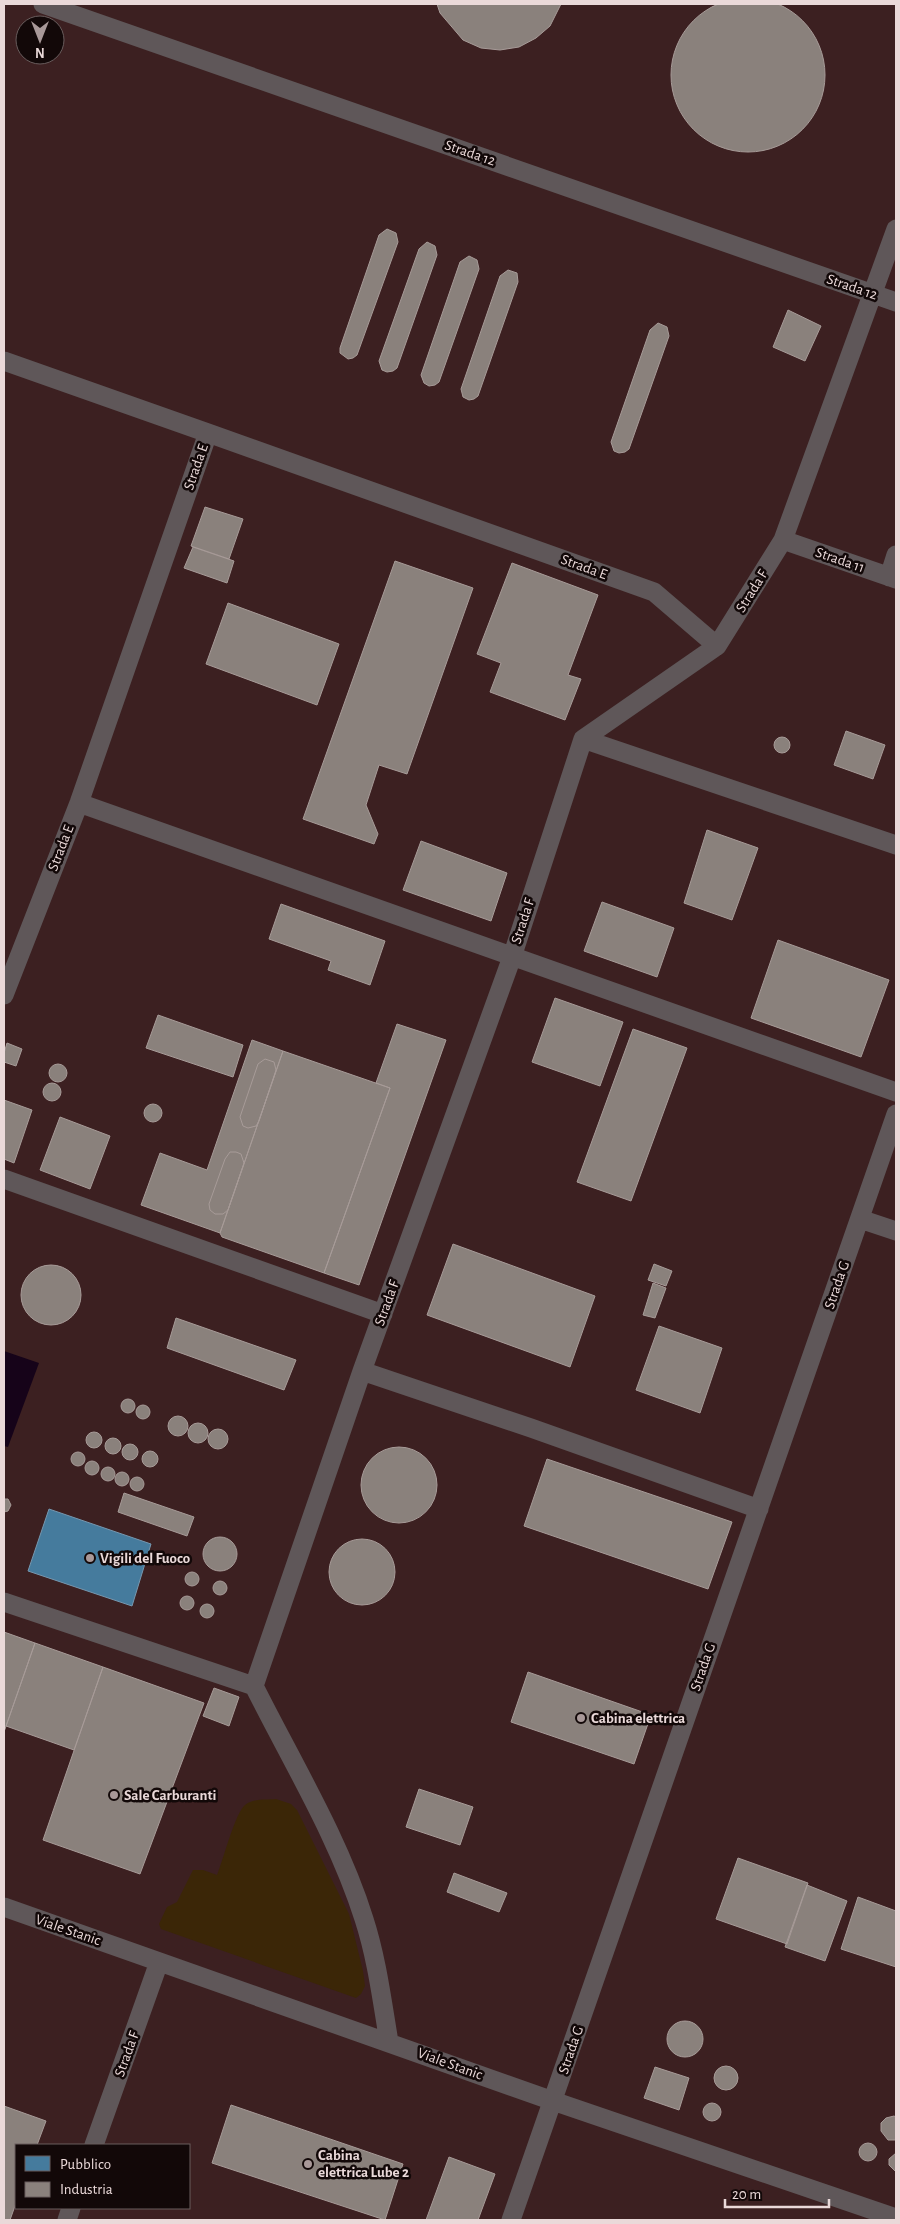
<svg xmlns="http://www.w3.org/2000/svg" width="900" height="2224" font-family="'Alegreya Sans',sans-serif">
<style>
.built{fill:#3c2021;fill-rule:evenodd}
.green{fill:#3b2607}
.water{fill:#160319}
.public{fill:#457b9d;stroke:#7697af}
.industry{fill:#8a817c;stroke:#a79b98}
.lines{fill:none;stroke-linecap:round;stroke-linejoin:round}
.service{stroke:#5f5759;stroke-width:19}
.poi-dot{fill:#a89898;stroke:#120808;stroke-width:2}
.labels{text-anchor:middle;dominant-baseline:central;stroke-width:5;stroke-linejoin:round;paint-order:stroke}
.street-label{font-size:15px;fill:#ead9d9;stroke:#120808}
.poi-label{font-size:15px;font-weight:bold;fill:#ead9d9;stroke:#120808;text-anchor:start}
</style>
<rect width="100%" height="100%" fill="#2c2020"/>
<!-- built -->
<path class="built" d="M4,4H896V2220H4ZM25,25H55V55H25ZM16,2145H189V2208H16Z"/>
<!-- green -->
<path class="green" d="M276,1799L291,1804L297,1810L349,1914L363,1971L365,1986L361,1994L356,1998L161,1929L159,1924L167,1907L177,1902L193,1870H203L217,1875C223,1861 235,1813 245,1805C253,1798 267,1800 276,1799Z"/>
<!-- water -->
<path class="water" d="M4,1351L39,1363L8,1447L4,1446Z"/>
<!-- public -->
<path class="public" d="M49,1509L151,1544L132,1606L28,1571Z"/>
<!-- industry -->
<path class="industry" d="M671 75a77 77 0 1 1 154 0a77 77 0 1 1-154 0Z
M437,4H561L550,26L536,38L519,47L500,50L481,48L463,40L440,13Z
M387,229L396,233L398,242L357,355L353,358L348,359L340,353V348L379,235Z
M427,242L435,246L437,255L397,368L393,371L387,372L382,370L379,361L419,249Z
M469,256L477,260L479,269L439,382L435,385L429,386L424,383L421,375L460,262Z
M508,270L517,273L518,282L478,396L474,399L469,400L463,397L461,389L500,276Z
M788,310L821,326L805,361L773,347Z
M658,323L667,327L669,336L629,449L625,452L619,453L614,451L611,442L650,330Z
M205,507L243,519L229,559L191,546Z
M193,547L234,561L227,583L184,568Z
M395,561L473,588L407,774L379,765L366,805L378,834L374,844L303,819Z
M512,563L598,595L568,675L581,679L565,720L490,692L501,663L477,654Z
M228,603L339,644L317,705L206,664Z
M846,731L885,745L873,779L834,765Z
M774 745a8 8 0 1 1 16 0a8 8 0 1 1-16 0Z
M707,830L758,848L732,920L684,903Z
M421,841L507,873L491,921L403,890Z
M602,902L674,928L657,977L584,951Z
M281,904L385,941L370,985L328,970L331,961L269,939Z
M778,940L889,980L861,1057L751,1018Z
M555,998L623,1022L600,1086L532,1062Z
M158,1015L243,1045L233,1077L146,1048Z
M397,1024L446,1040L359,1285L324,1273L390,1088L376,1083Z
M633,1029L687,1048L631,1201L577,1182Z
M252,1040L283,1051L220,1233L141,1205L160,1153L207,1170Z
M7,1043L22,1049L16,1066L4,1062V1053Z
M283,1051L390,1088L324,1273L222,1237L220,1233Z
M265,1059L274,1062L276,1070L259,1121L256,1126L248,1128L243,1126L240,1117L258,1064Z
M49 1073a9 9 0 1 1 18 0a9 9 0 1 1-18 0Z
M43 1092a9 9 0 1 1 18 0a9 9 0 1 1-18 0Z
M4,1100L32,1110L14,1163L4,1159Z
M144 1113a9 9 0 1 1 18 0a9 9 0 1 1-18 0Z
M60,1117L110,1136L90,1189L40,1170Z
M230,1152H236L241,1154L244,1163L228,1210L223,1214H215L210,1210L209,1204L225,1159Z
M453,1244L595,1296L570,1367L427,1315Z
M654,1264L672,1271L666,1286L648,1280Z
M21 1295a30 30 0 1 1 60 0a30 30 0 1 1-60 0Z
M653,1283L666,1288L655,1318L643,1315Z
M176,1318L296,1360L284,1390L167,1348Z
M659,1326L722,1348L700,1413L636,1390Z
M121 1406a7 7 0 1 1 14 0a7 7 0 1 1-14 0Z
M136 1412a7 7 0 1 1 14 0a7 7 0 1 1-14 0Z
M168 1426a10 10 0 1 1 20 0a10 10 0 1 1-20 0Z
M188 1433a10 10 0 1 1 20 0a10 10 0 1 1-20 0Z
M208 1439a10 10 0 1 1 20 0a10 10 0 1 1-20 0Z
M86 1440a8 8 0 1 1 16 0a8 8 0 1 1-16 0Z
M105 1446a8 8 0 1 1 16 0a8 8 0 1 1-16 0Z
M122 1452a8 8 0 1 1 16 0a8 8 0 1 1-16 0Z
M361 1485a38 38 0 1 1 76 0a38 38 0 1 1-76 0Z
M142 1459a8 8 0 1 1 16 0a8 8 0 1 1-16 0Z
M71 1459a7 7 0 1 1 14 0a7 7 0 1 1-14 0Z
M547,1459L732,1522L708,1589L524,1526Z
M85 1468a7 7 0 1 1 14 0a7 7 0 1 1-14 0Z
M101 1474a7 7 0 1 1 14 0a7 7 0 1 1-14 0Z
M115 1479a7 7 0 1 1 14 0a7 7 0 1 1-14 0Z
M130 1484a7 7 0 1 1 14 0a7 7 0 1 1-14 0Z
M124,1493L194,1517L187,1536L118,1512Z
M4,1499H8L11,1505L8,1511L4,1512Z
M203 1554a17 17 0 1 1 34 0a17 17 0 1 1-34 0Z
M329 1572a33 33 0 1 1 66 0a33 33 0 1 1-66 0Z
M185 1579a7 7 0 1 1 14 0a7 7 0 1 1-14 0Z
M213 1588a7 7 0 1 1 14 0a7 7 0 1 1-14 0Z
M180 1603a7 7 0 1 1 14 0a7 7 0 1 1-14 0Z
M200 1611a7 7 0 1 1 14 0a7 7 0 1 1-14 0Z
M4,1632L35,1643L4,1732Z
M35,1643L103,1667L74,1750L6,1726Z
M103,1667L204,1703L140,1874L43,1840Z
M528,1672L651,1715L634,1764L511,1722Z
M214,1688L239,1697L229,1726L203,1716Z
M419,1789L473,1807L460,1845L406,1827Z
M738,1858L808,1883L787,1944L716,1919Z
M454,1873L507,1893L499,1912L447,1892Z
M807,1885L847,1901L825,1961L785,1947Z
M858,1897L896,1911V1967L841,1949Z
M667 2039a18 18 0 1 1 36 0a18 18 0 1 1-36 0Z
M714 2078a12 12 0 1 1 24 0a12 12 0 1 1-24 0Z
M655,2067L689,2078L679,2110L644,2098Z
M703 2112a9 9 0 1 1 18 0a9 9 0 1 1-18 0Z
M231,2105L403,2164L385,2220L212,2163Z
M4,2106L46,2121L37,2145H16V2203L10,2220H4Z
M894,2116L896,2117V2140H888L881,2131V2123L886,2118Z
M859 2152a9 9 0 1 1 18 0a9 9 0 1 1-18 0Z
M896,2153V2172L889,2165V2159Z
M449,2157L495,2174L478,2220H426Z"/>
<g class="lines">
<!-- service -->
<path class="service" d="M43,4L896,302
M4,361L208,433
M783,540L896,579
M889,577L896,555
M583,739L896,845
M79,803L896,1092
M4,995L79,803L208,433L654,592L717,646
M4,1179L383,1314
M860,1219L896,1231
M362,1371L531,1428L759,1509
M4,1602L254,1686C292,1762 339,1839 364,1919C377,1959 382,2001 389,2042
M254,1686L362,1371L512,957L583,739L717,646L783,540L896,229
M4,1907L553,2101L896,2218
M94,2145L159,1962
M67,2220L71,2208
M511,2220L896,1114"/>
</g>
<!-- markers -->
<g class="poi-dot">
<circle cx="90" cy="1558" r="5"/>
<circle cx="581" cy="1718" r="5"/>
<circle cx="114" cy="1795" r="5"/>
<circle cx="308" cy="2164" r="5"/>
</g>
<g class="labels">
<!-- street labels -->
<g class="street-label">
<text transform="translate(470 153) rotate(19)">Strada 12</text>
<text transform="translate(852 287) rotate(19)">Strada 12</text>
<text transform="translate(196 467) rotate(-71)">Strada E</text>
<text transform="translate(840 560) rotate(19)">Strada 11</text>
<text transform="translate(584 567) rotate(20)">Strada E</text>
<text transform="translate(752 591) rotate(-58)">Strada F</text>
<text transform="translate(61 848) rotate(-69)">Strada E</text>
<text transform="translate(523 921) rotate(-72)">Strada F</text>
<text transform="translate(837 1285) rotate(-71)">Strada G</text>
<text transform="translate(387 1303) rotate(-70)">Strada F</text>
<text transform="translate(703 1667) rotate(-71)">Strada G</text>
<text transform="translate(68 1930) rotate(19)">Viale Stanic</text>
<text transform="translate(571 2050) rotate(-71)">Strada G</text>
<text transform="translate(127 2054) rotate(-70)">Strada F</text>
<text transform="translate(450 2064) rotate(20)">Viale Stanic</text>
</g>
<!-- poi labels -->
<g class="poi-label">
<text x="100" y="1558">Vigili del Fuoco</text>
<text x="591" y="1718">Cabina elettrica</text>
<text x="124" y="1795">Sale Carburanti</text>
<text x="318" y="2155">Cabina<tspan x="318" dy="17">elettrica Lube 2</tspan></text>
</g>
</g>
<!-- border -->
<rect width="900" height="2224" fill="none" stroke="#ead9d9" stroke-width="10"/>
<!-- legend -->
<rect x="15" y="2144" width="175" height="65" fill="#120808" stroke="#685c5c"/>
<rect x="25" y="2156" width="25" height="15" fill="#457b9d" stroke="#685c5c"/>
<text x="60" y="2169" font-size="15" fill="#ead9d9">Pubblico</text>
<rect x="25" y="2182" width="25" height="15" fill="#8a817c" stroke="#685c5c"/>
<text x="60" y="2194" font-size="15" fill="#ead9d9">Industria</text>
<!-- north arrow -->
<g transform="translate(40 40) rotate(180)"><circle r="24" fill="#120808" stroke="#685c5c"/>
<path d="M0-4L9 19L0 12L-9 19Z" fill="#a89898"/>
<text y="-8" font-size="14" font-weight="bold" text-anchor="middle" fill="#ead9d9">N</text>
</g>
<!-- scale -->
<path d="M725 2199v8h104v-8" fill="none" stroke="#ead9d9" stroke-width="2.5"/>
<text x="732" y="2199" font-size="15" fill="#ead9d9" stroke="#120808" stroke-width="4" paint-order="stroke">20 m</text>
</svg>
